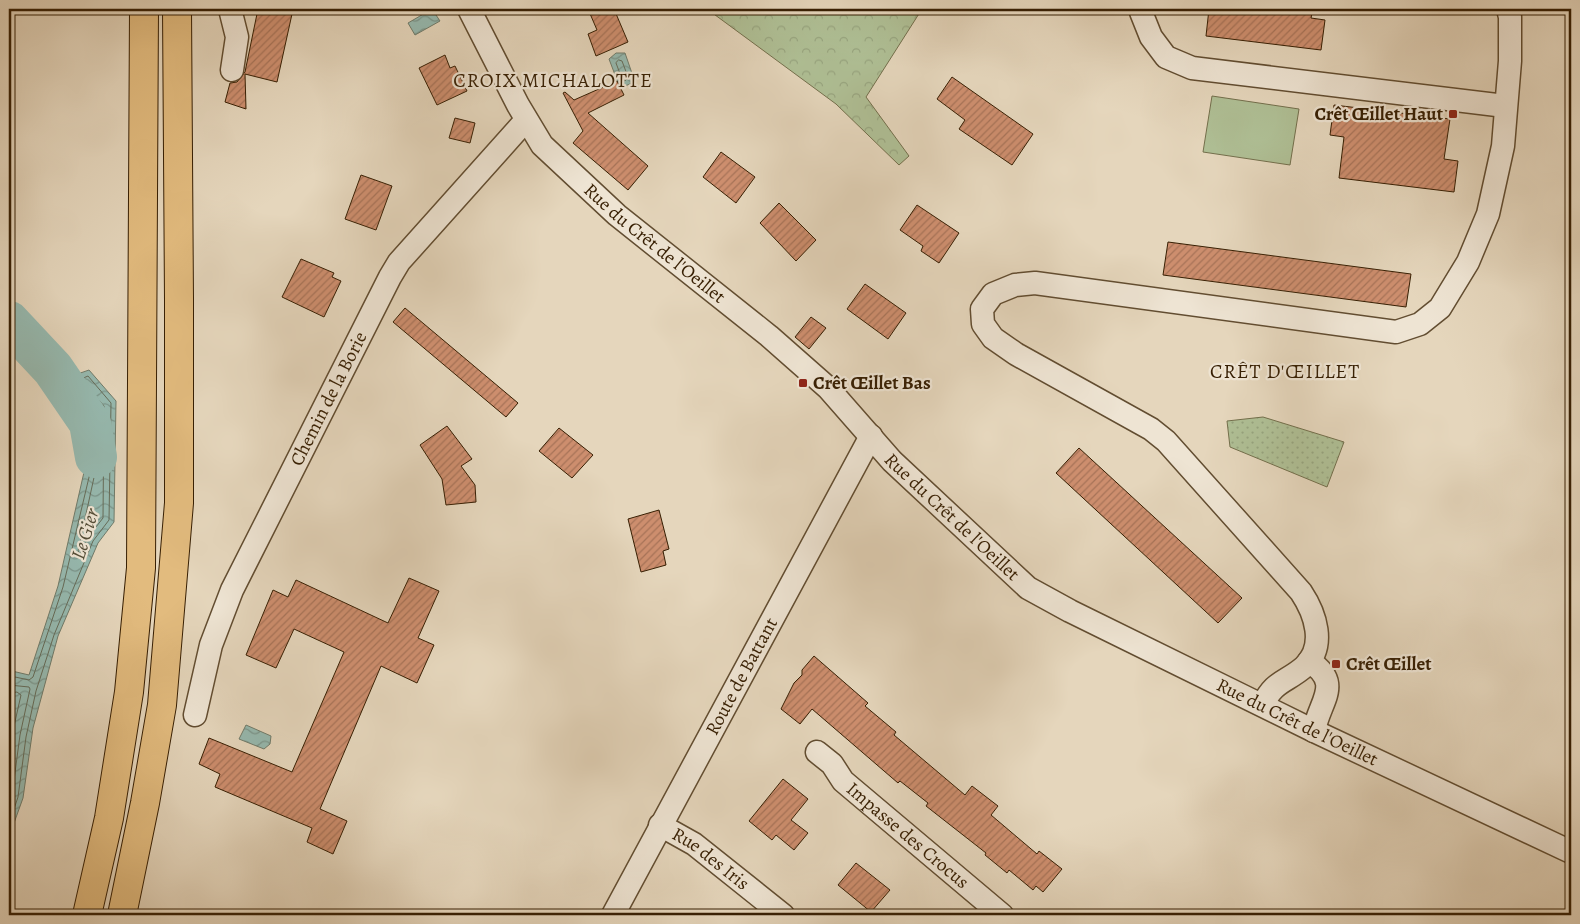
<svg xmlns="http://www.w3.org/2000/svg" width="1580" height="924" font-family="Alegreya,serif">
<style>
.grass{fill:url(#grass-dots);stroke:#736f4c}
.forest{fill:url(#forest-crowns);stroke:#736f4c}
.pitch{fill:#afbf95;stroke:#736f4c}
.water{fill:url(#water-waves);stroke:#707b6a}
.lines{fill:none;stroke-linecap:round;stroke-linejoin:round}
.shore{stroke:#666c59;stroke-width:1}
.river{stroke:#96b9af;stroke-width:42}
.building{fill:url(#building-hatch);stroke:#371f03}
.minor-casing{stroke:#624d31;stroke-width:25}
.primary-casing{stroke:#371f03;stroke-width:30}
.trunk-casing{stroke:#371f03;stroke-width:30}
.minor{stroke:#eee4d3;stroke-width:22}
.primary{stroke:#e2bb7e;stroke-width:28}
.trunk{stroke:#e2bb7e;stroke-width:28}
.poi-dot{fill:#8f2418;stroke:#eee4d3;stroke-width:2}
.labels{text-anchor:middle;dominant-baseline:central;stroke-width:4.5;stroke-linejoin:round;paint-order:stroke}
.poi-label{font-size:19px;font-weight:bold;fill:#371f03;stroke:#eee4d3;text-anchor:start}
.street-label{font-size:19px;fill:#371f03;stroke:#eee4d3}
.neighbourhood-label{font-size:20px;letter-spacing:1px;fill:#371f03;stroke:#eee4d3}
.water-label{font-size:20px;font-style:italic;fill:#544d37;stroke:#eee4d3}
</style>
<defs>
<pattern id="grass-dots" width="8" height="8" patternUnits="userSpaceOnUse" patternTransform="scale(1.25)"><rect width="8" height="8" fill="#afbf95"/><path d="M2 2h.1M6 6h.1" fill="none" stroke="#97a47f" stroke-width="1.8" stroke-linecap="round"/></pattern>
<pattern id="forest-crowns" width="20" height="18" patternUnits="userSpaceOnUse" patternTransform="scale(1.25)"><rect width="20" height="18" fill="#afbf95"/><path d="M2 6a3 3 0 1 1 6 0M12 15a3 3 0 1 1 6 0" fill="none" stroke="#97a47f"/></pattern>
<pattern id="water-waves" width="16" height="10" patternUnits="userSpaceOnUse" patternTransform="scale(1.25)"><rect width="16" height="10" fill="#96b9af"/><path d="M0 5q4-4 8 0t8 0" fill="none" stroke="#7b968c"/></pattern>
<pattern id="building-hatch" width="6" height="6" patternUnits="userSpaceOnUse" patternTransform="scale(1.25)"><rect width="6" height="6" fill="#cd8e6e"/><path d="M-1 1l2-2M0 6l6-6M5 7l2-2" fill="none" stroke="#a77358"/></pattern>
</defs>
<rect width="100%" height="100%" fill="#e5d6bc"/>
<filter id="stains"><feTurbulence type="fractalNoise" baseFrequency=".004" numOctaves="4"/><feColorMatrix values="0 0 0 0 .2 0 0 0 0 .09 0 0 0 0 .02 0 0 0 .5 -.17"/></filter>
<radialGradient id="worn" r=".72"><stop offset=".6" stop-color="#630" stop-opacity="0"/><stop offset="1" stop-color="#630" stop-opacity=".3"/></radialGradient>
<!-- grass -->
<path class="grass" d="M1263,417L1344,442L1327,487L1230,447L1227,421Z"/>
<!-- forest -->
<path class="forest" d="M707,9H922L866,97L909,156L899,165L836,104Z"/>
<!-- pitch -->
<path class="pitch" d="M1212,96L1299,109L1290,165L1203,152Z"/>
<!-- water -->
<path class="water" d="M432,9L440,21L415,35L408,23Z
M616,53H625L635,82L620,88L609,59Z
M89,370L116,401L114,522L98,543L58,636L33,728L23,798L9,837V684L12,671L29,675L58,586L87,459L86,432L66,378Z
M246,725L271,736L270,744L264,749L239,739Z"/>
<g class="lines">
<!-- shore -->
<path class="shore" d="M619,60L622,61L628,77L625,81L622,79L616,63Z
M85,384L104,406L103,518L89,536L80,554L78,551L98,459L97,429L82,387Z
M9,679L15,677L29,680L33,677L63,587L90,473L91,431L74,382L88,376L111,403L109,520L93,541L54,635L36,691L26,737L18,797L9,824
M9,685L29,687L30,689L20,735L12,795L9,805
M9,693L17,692L21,695L12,735L9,765"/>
<!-- river -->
<path class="river" d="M9,322L53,369L90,423L96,457"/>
</g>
<!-- building -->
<path class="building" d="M258,9H289L288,13L292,14L277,82L245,74L246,109L225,102L230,83L237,82L245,72Z
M588,9H614L628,42L596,56L588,34L597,30Z
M1209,9H1313L1311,18L1325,20L1321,50L1206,36Z
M445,55L450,68L455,66L467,91L437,105L419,68Z
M952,77L1033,134L1012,165L959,129L965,120L937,99Z
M617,81L624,95L588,113L648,166L628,190L573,143L583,131L563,93L565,92L574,100Z
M1334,105L1450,119L1444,159L1458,161L1454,192L1339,178L1344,137L1330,135Z
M455,118L475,123L470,143L449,138Z
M721,152L755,177L736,203L703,177Z
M361,175L392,186L376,230L345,219Z
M779,203L816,240L796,261L760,223Z
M917,205L959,233L939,263L921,251L923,246L900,230Z
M1168,242L1411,274L1406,307L1163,275Z
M301,259L334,273L332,277L341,281L324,317L282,297Z
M865,284L906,313L888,339L847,309Z
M405,308L518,403L506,417L393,322Z
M811,317L826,328L809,349L795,337Z
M447,426L472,459L461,466L475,485L476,502L446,505L442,479L420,445Z
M559,428L593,455L572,478L539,451Z
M1079,448L1242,598L1218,623L1056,473Z
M659,510L669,549L663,551L666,565L641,572L628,519Z
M409,578L439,591L418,638L434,645L417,683L381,666L320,809L347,821L333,854L307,842L312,828L215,787L220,774L199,764L209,738L292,772L344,652L294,629L276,668L246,655L273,590L288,597L296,580L388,623Z
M814,656L868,703L865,706L896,732L894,735L965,795L972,786L998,806L991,815L1037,854L1039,851L1062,869L1043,892L1036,886L1033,890L1009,870L1007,873L985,855L986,853L926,806L928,803L900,781L898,783L812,709L800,724L781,709L794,683L802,675V670Z
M783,779L808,799L791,820L808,833L794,850L776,835L772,840L749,821Z
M856,863L890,890L871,912L838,885Z"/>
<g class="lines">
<!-- minor casing -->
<g class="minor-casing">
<g id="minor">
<path d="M230,9L237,37L232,70"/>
<path id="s1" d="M469,9L518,105L542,145L617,215L769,336L828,388L892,461L1028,588L1070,611L1314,731L1571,852"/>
<path d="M1142,9L1141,12L1151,37L1166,57L1192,68L1505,106"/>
<path d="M1309,661C1344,684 1319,701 1314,731"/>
<path d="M1263,705C1273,681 1287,682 1304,667C1327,646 1315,613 1301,592L1166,441L1151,429L1016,354L993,338L983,324L982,309L993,294L1015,285L1035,283L1396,332L1420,324L1440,308L1468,262L1488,214L1503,146L1510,61V17L1508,9"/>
<path id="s2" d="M195,715L211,645L232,590L390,277L399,262L526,120"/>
<path id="s3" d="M817,752L832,764L843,781L1002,915"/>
<path id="s4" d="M660,825L694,844L783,915"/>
<path id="s5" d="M613,915L871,436"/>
</g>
</g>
<!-- primary casing -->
<g class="primary-casing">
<path id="primary" d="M177,9L179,300"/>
</g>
<!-- trunk casing -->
<g class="trunk-casing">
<path id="trunk" d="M87,915L109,818L129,692L141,568L144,9
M122,915L145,803L162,705L179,503V300"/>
</g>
<!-- minor -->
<use href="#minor" class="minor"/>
<!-- primary -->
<use href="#primary" class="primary"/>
<!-- trunk -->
<use href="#trunk" class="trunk"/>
</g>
<!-- markers -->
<g class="poi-dot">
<rect x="1448" y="109" width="10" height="10" rx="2.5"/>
<rect x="798" y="378" width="10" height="10" rx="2.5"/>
<rect x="1331" y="659" width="10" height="10" rx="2.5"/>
</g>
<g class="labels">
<!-- poi labels -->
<g class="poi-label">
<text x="1443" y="114" text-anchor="end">Crêt Œillet Haut</text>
<text x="813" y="383">Crêt Œillet Bas</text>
<text x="1346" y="664">Crêt Œillet</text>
</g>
<!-- street labels -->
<g class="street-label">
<text stroke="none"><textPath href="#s1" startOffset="304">Rue du Crêt de l'Oeillet</textPath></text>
<text stroke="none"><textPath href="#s2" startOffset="345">Chemin de la Borie</textPath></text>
<text stroke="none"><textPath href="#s1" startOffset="709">Rue du Crêt de l'Oeillet</textPath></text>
<text stroke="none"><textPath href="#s5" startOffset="271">Route de Battant</textPath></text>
<text stroke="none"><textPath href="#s1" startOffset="1114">Rue du Crêt de l'Oeillet</textPath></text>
<text stroke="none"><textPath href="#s3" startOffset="124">Impasse des Crocus</textPath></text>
<text stroke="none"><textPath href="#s4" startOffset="61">Rue des Iris</textPath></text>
</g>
<!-- neighbourhood labels -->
<g class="neighbourhood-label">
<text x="553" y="80">CROIX MICHALOTTE</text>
<text x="1285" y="371">CRÊT D'ŒILLET</text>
</g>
<!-- water labels -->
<g class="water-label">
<text transform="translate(85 534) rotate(-73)">Le Gier</text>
</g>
</g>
<!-- margin -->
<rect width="1580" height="924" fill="none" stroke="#e5d6bc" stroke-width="30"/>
<rect x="10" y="10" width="1560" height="904" fill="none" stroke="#371f03" stroke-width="2.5"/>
<rect x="15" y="15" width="1550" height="894" fill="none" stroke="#371f03"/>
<rect width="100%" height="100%" filter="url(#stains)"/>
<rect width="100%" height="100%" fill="url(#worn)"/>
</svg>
